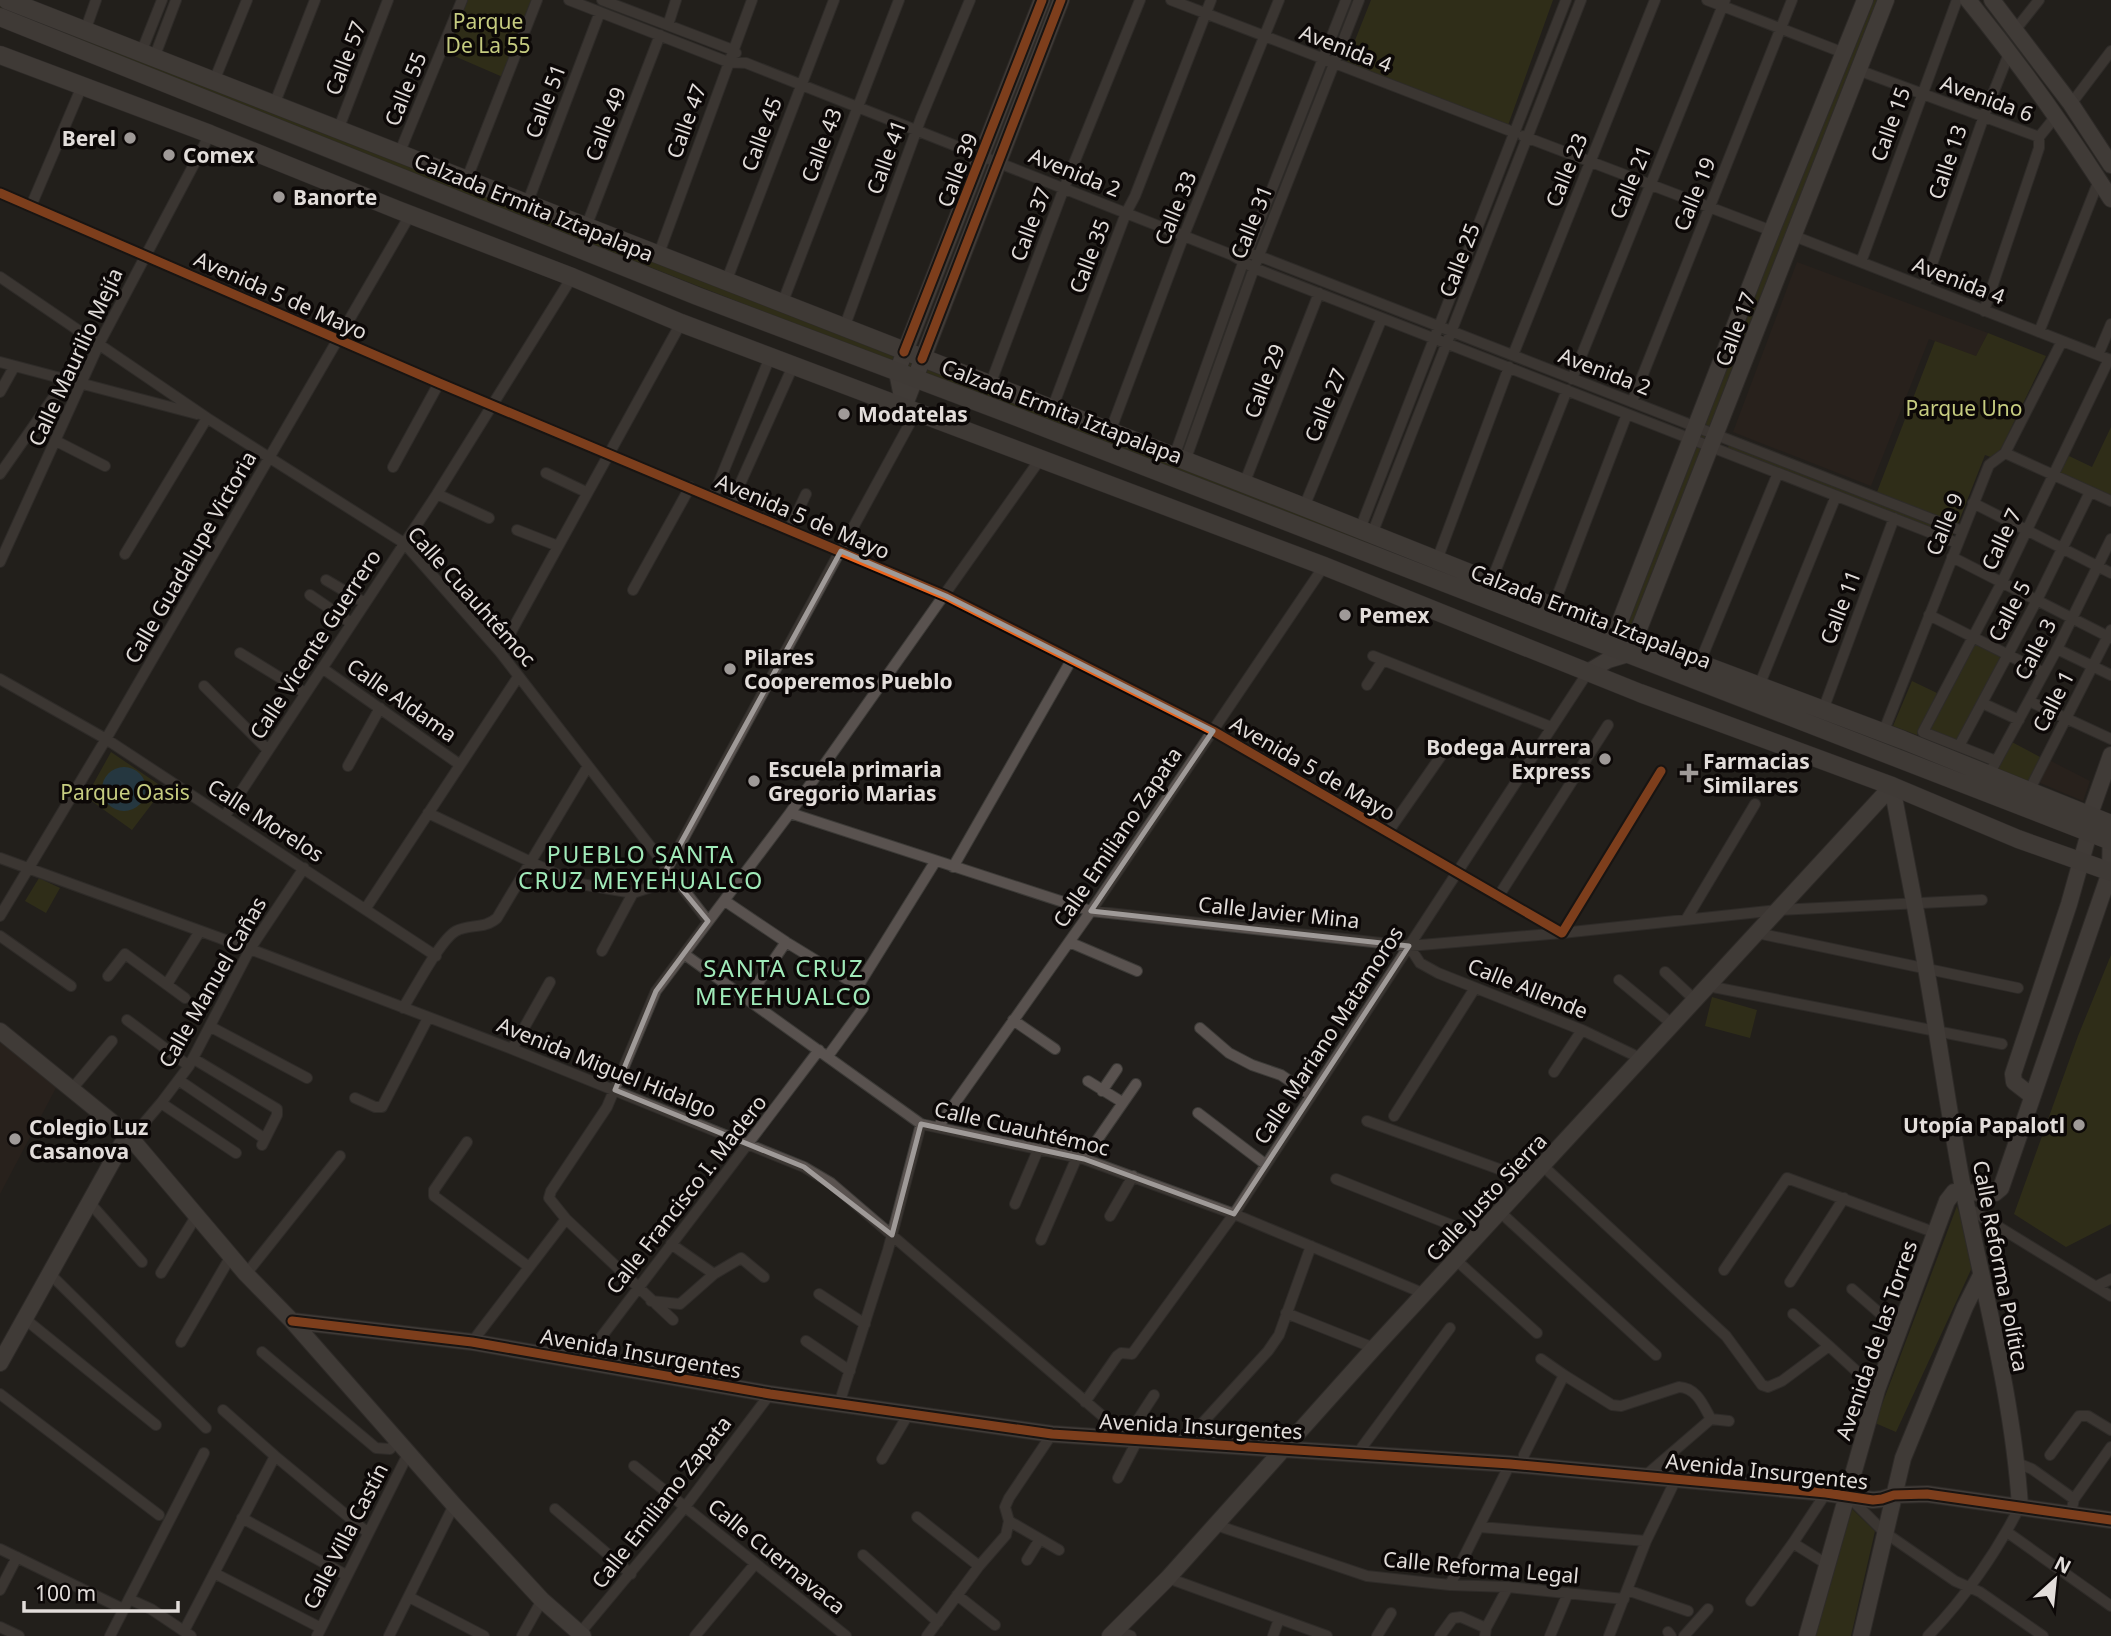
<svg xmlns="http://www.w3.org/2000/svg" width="2111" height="1636" font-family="'Noto Sans',sans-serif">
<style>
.built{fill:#30241d}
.green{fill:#3e3f15}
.water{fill:#29566d}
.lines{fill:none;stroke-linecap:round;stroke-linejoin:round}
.street-casing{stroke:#3c3a37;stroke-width:12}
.secondary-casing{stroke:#3c3a37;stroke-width:18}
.primary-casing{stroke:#3c3a37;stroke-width:19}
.street{stroke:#59524f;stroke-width:10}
.secondary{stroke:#655d5a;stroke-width:16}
.primary{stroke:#635b58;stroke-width:18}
.cycleway-casing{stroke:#0c0807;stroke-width:13}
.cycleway{stroke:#eb651d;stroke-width:9}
.marked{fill:none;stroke:#9f9a98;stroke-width:5;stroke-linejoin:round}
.poi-dot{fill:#9f9a98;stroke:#0c0807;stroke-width:2.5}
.labels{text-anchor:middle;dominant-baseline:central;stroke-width:7;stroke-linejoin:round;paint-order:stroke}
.park-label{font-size:21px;fill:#c6cc80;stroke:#0c0807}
.street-label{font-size:21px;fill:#e2ddda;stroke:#0c0807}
.poi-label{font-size:21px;font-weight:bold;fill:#e2ddda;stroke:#0c0807;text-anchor:start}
.neighbourhood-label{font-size:23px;letter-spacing:2px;fill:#a0eab9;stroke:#0c0807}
.quarter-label{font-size:24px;letter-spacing:2px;fill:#a0eab9;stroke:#0c0807}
</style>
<rect width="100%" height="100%" fill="#221f1c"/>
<!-- built -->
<path class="built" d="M1797,262L1988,333L1976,356L1929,339L1871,486L1733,432Z
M2047,759L2090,781L2083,801L2038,782Z
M0,1037L58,1084L0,1194Z"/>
<!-- green -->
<path class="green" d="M465,0H535L505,78L445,52Z
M1371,0H1553L1506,131L1346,63Z
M1872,0H1884L1634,629L1623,626Z
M0,4L1597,631L1592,637L0,12Z
M1988,333L2046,356L1996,459L1985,455L1957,526L1877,492L1935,341L1976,356Z
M2111,427V497L2059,472L2067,455L2092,467Z
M1730,444L1954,530L1952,538L1726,450Z
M1975,640L2005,655L1959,742L1927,730Z
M1912,681L1937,693L1917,735L1893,726Z
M2010,741L2042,758L2029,785L1996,769Z
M111,752L164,788L132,830L86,797Z
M39,878L60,888L46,913L25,901Z
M2111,955V1224L2066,1247L2014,1214L2078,1036Z
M1712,997L1757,1010L1750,1038L1705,1026Z
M1957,1206L1975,1261L1896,1432L1875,1423Z
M1852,1509L1875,1531L1851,1636H1815Z"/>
<!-- water -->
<path class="water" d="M102 789a22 22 0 1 1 44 0a22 22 0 1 1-44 0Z"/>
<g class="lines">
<!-- street casing -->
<g class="street-casing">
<path id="street" d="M569,0L728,62L746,63L1232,255L1254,268L1957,543
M602,0L733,50L736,53
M1171,0L1508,130
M1707,0L1844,53
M668,25L676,0
M2016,29L2039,0
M85,31L96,0
M141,53L162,0
M154,58L176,0
M1858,70L2039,137
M214,81L247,0
M2071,104L2111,51
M274,105L315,0
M338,130L388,0
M1523,136L1772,231
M2039,137L2056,116
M399,154L462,0
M466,181L537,0
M0,193L439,383L946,596L1213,731L1562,933L1661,771
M527,204L600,12
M31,206L82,86
M586,227L660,35
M1794,236L2111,360
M1232,255L1247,253L1259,256L1962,531
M658,256L752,0
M1861,262L1957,0
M0,277L207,418L404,543L500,652L708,921
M726,282L834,0
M1924,287L1984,116L2010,51
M782,304L899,0
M1984,311L2039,148V137
M844,328L921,118L970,0
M2039,332L2099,180
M1513,355L1655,0
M2098,355L2111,324
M0,362L197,414
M1572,379L1725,0
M990,385L1064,188L1140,0
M0,392L14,367
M1632,402L1792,0
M1052,409L1126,213L1135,196L1211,0
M1110,432L1184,235L1279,0
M56,441L105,466
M2005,453L2111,501
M1174,457L1243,263L1346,0
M1185,461L1254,268L1359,0
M393,467L439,383
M546,473L586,492
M0,474L65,381
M1244,484L1319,293
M437,494L489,518
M713,497L770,357
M1973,503L2111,573
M731,504L793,366
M1304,507L1382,318
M1360,529L1566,0
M517,530L558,546
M789,530L806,494
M1372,534L1581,0
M125,554L207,418
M1952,557L2111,638
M1437,560L1509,367
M0,562L99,344L210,134
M326,580L365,603
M1491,582L1567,390
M633,590L690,487
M310,595L351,623
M1553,607L1627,414
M1929,615L2044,673
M2057,649L2111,675
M500,652L681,323
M240,653L305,693
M1373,656L1551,727
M1700,662L1778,473
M322,668L459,764
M0,679L106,739L436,956
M1367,685L1383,660
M204,686L268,750
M1759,686L1836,496
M2029,701L2111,739
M1982,703L2019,720
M1823,710L1894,518
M1883,733L1989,465L2005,453L2062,341
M1959,746L2037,600L2090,492
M1996,761L1923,732L2002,582L2109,359
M348,766L380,708
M1993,767L2057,649L2111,539
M2029,791L2111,630
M428,813L575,883L633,893L654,886L662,878L910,423L904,407
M790,813L1091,911L1409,946L1562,933L1778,910L1982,900
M225,816L437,494L572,277
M1388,832L1443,753
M0,858L250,949L512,1049L804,1167L831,1183L1106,1419L1124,1441L1154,1395
M953,867L1072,659
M1498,897L1608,725
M725,901L786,942L858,986
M366,908L518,677
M0,916L106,739L410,215
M1687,918L1755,804
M1757,933L2018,988
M0,936L71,986
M1069,942L1137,971
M1409,946L1420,963L1438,973L1582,1030L1640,1058
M602,951L633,893
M684,954L921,1124L1084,1159L1234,1214L1425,1294
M1665,972L1695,1000
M108,976L125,954L185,998
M1619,980L1672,1024
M167,984L200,931
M1708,986L2002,1044
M747,999L786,942
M403,1008C414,991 440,940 456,931C469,924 485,929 497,918L588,766
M127,1020L189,1066
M1013,1020L1055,1049
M211,1027L307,1078
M1200,1028L1229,1053L1252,1065L1281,1075L1311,1095
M512,1049L550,982
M828,1056L863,1008L865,996L858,986L935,862
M194,1059L277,1109V1115L262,1145
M1554,1072L1582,1030
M180,1081L265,1139
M1088,1081L1122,1102
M72,1089L112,1041
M1102,1091L1117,1069
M355,1098L375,1107H382L428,1018
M161,1103L236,1153
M1198,1113L1265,1164
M1394,1116L1475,988
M1367,1121L1529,1180
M938,1127L1091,911L1324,566
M129,1136L138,1130L161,1103L189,1066L250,949L304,868
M467,1142L434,1190V1196L529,1267
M1084,1159L1136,1084
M1543,1166L1726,1336L1762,1385L1768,1387L1782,1381L1829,1346L1877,1390
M1336,1179L1479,1236
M89,1202L142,1262
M1015,1204L1038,1150
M1968,1208L2111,1296
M1500,1212L1656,1355
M1110,1216L1133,1176
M566,1219L673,1320
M1041,1240L1077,1157
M671,1244L714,1274L741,1258L764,1277
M1456,1260L1537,1333
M1724,1270L1787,1178L1936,1233
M161,1273L197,1215
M50,1274L206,1428
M246,1274L340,1156
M1790,1282L1844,1198
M2097,1286L2111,1279
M1852,1289L1900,1331
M819,1294L865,1324
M651,1301L680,1304L714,1274
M1286,1313L1374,1348
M1793,1314L1829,1346
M25,1319L156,1425
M806,1341L850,1371
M181,1342L231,1256
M472,1342L566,1219L549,1198L551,1191L607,1107L656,991L790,813L1041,458
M262,1352L376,1448L390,1449L397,1441
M1541,1359L1564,1375
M583,1361L819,1050
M0,1394L159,1515
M1085,1402L1117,1356L1121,1353L1132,1354L1234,1214L1588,672
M839,1404L888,1250L921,1124
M223,1410L275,1456L368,1533
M1711,1419L1729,1421
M1185,1442L1268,1351L1279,1335L1311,1246
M1357,1454L1450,1328
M2050,1455L2079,1416H2088L2111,1430
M882,1459L909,1413
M2017,1463L2032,1469L2074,1499
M634,1466L846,1636
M1523,1466L1524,1455L1564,1375L1612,1405L1621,1406L1679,1387C1697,1388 1703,1405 1711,1419L1645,1476
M1118,1478L1137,1441
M1848,1496L1884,1532L1955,1581L1980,1592L2043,1636
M555,1509L631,1574
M2071,1513L2074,1499L2111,1447
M917,1517L979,1566
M242,1518L346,1575
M1009,1521L1059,1550
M1216,1525L1367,1576L1450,1585L1508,1587L1624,1599
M1480,1527L1646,1541
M2007,1532L2111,1606
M1793,1543L1828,1565
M0,1549L123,1609
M863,1555L938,1622
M1027,1560L1040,1539
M214,1573L321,1628
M1168,1578L1327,1636
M1450,1585L1510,1464
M0,1590L17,1557
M1627,1590L1688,1611
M957,1595L995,1625
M409,1597L484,1636
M129,1599L151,1609L191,1636
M1751,1601L1793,1543L1826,1493
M0,1627L19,1636
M1116,1630L1131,1636
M184,1631L275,1456
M1668,1632L1671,1636
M580,1633L685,1507L770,1394
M110,1636L204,1453
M317,1636L408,1454
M389,1636L454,1505
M522,1636L542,1600
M695,1636L755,1564
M927,1636L979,1566L1006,1535L1009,1521L1005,1507L1009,1498L1052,1434
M1273,1636L1279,1619
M1377,1636L1391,1613
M1440,1636L1453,1618L1461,1617L1486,1628
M1485,1636L1486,1628L1508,1587
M1550,1636L1568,1593
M1609,1636L1646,1541L1676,1479
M1684,1636L1708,1609
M1928,1636C1964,1599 1997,1552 2020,1506"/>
</g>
<!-- secondary casing -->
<g class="secondary-casing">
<path id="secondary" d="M1968,0C2020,64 2067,130 2111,199
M1992,0L2071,104L2111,165
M904,407L1061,0
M904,407L897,372L1042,0
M1612,642L1768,240L1865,0
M1588,672L1608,660L1628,654L1635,639L1886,0
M1892,786C1903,847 1916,907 1926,968C1939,1041 1949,1115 1963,1188C1984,1293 2013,1398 2020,1506
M0,1031L129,1136L246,1274L292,1321L454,1505L542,1600L583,1636
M2032,1096L2014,1082L2013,1074L2069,904L2089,833L2090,814L2111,755
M292,1321L472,1342L770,1394L1052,1434L1510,1464L1826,1493L1873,1500L1882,1499L1894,1495L1927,1494L2111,1520
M0,1363L122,1144L129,1136
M1110,1636L1168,1578L1374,1348L1892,786
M1807,1636L1877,1390L1947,1201L1954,1192L1995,1193L2001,1188L2110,872L2111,828
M1861,1636L1903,1458L1965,1307L1980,1277"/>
</g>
<!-- primary casing -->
<g class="primary-casing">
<path id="primary" d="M7,0L1304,507L1635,639L1903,740L2111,824
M0,17L697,296L999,410L2111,841
M0,55L210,134L398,210L572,277L681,323L1324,566L1640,693L1892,786L2018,839L2111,872"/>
</g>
<!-- street -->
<use href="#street" class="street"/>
<!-- secondary -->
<use href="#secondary" class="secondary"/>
<!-- primary -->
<use href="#primary" class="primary"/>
<!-- cycleway casing -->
<g class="cycleway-casing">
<path id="cycleway" d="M0,193L439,383L946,596L1213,731L1562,933L1661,771
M904,352L1042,0
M922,359L1061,0
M292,1321L472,1342L770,1394L1052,1434L1510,1464L1826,1493L1873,1500L1882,1499L1894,1495L1927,1494L2111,1520"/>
</g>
<!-- cycleway -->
<use href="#cycleway" class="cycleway"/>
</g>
<!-- marked area -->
<path d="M0 0H2111V1636H0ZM841,551L946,596L1213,731L1091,911L1409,946L1234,1214L1084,1159L921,1124L892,1235L804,1167L615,1090L656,991L708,921L666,870Z" fill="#221f1c" fill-opacity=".55" fill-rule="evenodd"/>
<path class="marked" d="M841,551L946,596L1213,731L1091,911L1409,946L1234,1214L1084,1159L921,1124L892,1235L804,1167L615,1090L656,991L708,921L666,870Z"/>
<!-- markers -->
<g class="poi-dot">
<circle cx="130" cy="138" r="7"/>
<circle cx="169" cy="155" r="7"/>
<circle cx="279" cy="197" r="7"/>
<circle cx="844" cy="414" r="7"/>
<circle cx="1345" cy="615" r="7"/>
<circle cx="730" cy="669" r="7"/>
<circle cx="1605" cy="759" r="7"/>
<path d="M1685.5 762.5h7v7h7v7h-7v7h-7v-7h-7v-7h7z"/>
<circle cx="754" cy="781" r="7"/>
<circle cx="2079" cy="1125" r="7"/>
<circle cx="15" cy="1139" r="7"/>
</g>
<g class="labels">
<!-- park labels -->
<g class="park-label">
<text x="488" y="21">Parque<tspan x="488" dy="24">De La 55</tspan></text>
<text x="1964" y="408">Parque Uno</text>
<text x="125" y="792">Parque Oasis</text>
</g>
<!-- street labels -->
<g class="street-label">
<text transform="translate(1346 48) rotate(21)">Avenida 4</text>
<text transform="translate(345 58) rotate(-69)">Calle 57</text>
<text transform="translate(405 89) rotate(-68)">Calle 55</text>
<text transform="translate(1987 98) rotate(20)">Avenida 6</text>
<text transform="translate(545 101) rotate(-69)">Calle 51</text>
<text transform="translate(686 121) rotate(-70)">Calle 47</text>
<text transform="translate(605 124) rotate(-69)">Calle 49</text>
<text transform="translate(1890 124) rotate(-70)">Calle 15</text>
<text transform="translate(761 134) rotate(-69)">Calle 45</text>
<text transform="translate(821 145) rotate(-69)">Calle 43</text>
<text transform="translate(886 157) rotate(-70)">Calle 41</text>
<text transform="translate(1947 162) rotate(-71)">Calle 13</text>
<text transform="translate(957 170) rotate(-69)">Calle 39</text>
<text transform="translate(1566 170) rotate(-68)">Calle 23</text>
<text transform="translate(1075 172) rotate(22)">Avenida 2</text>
<text transform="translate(1630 182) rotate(-68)">Calle 21</text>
<text transform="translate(1694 194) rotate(-68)">Calle 19</text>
<text transform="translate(534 207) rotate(22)">Calzada Ermita Iztapalapa</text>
<text transform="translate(1175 208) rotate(-68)">Calle 33</text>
<text transform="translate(1251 222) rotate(-68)">Calle 31</text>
<text transform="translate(1030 224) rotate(-69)">Calle 37</text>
<text transform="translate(1089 256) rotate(-69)">Calle 35</text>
<text transform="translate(1459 260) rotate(-69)">Calle 25</text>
<text transform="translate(1959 280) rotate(21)">Avenida 4</text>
<text transform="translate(281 295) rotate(24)">Avenida 5 de Mayo</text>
<text transform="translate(1735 329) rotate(-69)">Calle 17</text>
<text transform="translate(75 357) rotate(-65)">Calle Maurilio Mejía</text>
<text transform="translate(1605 371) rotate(21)">Avenida 2</text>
<text transform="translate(1264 381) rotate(-69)">Calle 29</text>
<text transform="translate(1325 405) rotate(-68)">Calle 27</text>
<text transform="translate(1062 411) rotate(21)">Calzada Ermita Iztapalapa</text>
<text transform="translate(803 516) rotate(23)">Avenida 5 de Mayo</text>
<text transform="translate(1944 524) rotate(-68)">Calle 9</text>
<text transform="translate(2001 539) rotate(-65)">Calle 7</text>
<text transform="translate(190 557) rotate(-60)">Calle Guadalupe Victoria</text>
<text transform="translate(472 596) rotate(48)">Calle Cuauhtémoc</text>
<text transform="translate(1840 607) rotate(-69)">Calle 11</text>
<text transform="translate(2009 611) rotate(-62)">Calle 5</text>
<text transform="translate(1591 616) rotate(21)">Calzada Ermita Iztapalapa</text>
<text transform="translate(315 644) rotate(-57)">Calle Vicente Guerrero</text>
<text transform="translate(2035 649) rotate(-63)">Calle 3</text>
<text transform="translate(402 700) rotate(35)">Calle Aldama</text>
<text transform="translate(2053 701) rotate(-63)">Calle 1</text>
<text transform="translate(1313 768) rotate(30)">Avenida 5 de Mayo</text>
<text transform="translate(266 820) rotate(33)">Calle Morelos</text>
<text transform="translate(1117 837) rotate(-56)">Calle Emiliano Zapata</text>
<text transform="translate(1279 912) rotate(6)">Calle Javier Mina</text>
<text transform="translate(212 982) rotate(-60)">Calle Manuel Cañas</text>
<text transform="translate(1528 988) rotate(22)">Calle Allende</text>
<text transform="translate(1328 1035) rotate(-57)">Calle Mariano Matamoros</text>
<text transform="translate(607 1067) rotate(22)">Avenida Miguel Hidalgo</text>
<text transform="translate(1022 1128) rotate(13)">Calle Cuauhtémoc</text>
<text transform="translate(686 1194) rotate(-52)">Calle Francisco I. Madero</text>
<text transform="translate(1486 1197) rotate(-47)">Calle Justo Sierra</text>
<text transform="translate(2001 1266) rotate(79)">Calle Reforma Política</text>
<text transform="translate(1876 1340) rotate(-71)">Avenida de las Torres</text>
<text transform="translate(641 1353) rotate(10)">Avenida Insurgentes</text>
<text transform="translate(1201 1426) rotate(3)">Avenida Insurgentes</text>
<text transform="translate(1767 1471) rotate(6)">Avenida Insurgentes</text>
<text transform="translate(661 1502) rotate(-52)">Calle Emiliano Zapata</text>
<text transform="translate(345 1536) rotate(-63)">Calle Villa Castín</text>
<text transform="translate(777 1556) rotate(39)">Calle Cuernavaca</text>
<text transform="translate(1481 1567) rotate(5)">Calle Reforma Legal</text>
</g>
<!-- poi labels -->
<g class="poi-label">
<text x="116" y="138" text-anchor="end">Berel</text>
<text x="183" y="155">Comex</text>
<text x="293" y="197">Banorte</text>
<text x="858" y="414">Modatelas</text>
<text x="1359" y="615">Pemex</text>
<text x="744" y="657">Pilares<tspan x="744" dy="24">Cooperemos Pueblo</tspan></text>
<text x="1591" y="747" text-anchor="end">Bodega Aurrera<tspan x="1591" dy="24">Express</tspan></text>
<text x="1703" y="761">Farmacias<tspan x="1703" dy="24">Similares</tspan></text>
<text x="768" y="769">Escuela primaria<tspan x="768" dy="24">Gregorio Marias</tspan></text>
<text x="2065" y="1125" text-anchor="end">Utopía Papalotl</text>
<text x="29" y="1127">Colegio Luz<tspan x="29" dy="24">Casanova</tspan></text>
</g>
<!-- neighbourhood labels -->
<g class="neighbourhood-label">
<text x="641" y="854">PUEBLO SANTA<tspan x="641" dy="26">CRUZ MEYEHUALCO</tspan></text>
</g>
<!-- quarter labels -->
<g class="quarter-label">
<text x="784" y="967">SANTA CRUZ<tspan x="784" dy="28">MEYEHUALCO</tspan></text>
</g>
</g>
<!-- north arrow -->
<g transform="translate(2055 1580) rotate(27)" stroke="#0c0807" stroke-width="5" paint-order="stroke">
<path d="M0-5L12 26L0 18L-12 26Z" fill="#e2ddda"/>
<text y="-10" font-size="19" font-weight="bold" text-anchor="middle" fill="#e2ddda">N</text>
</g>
<!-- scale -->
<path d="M24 1601v10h154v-10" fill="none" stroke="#e2ddda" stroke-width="3.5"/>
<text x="35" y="1601" font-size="21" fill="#e2ddda" stroke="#0c0807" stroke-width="5" paint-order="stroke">100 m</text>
</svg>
